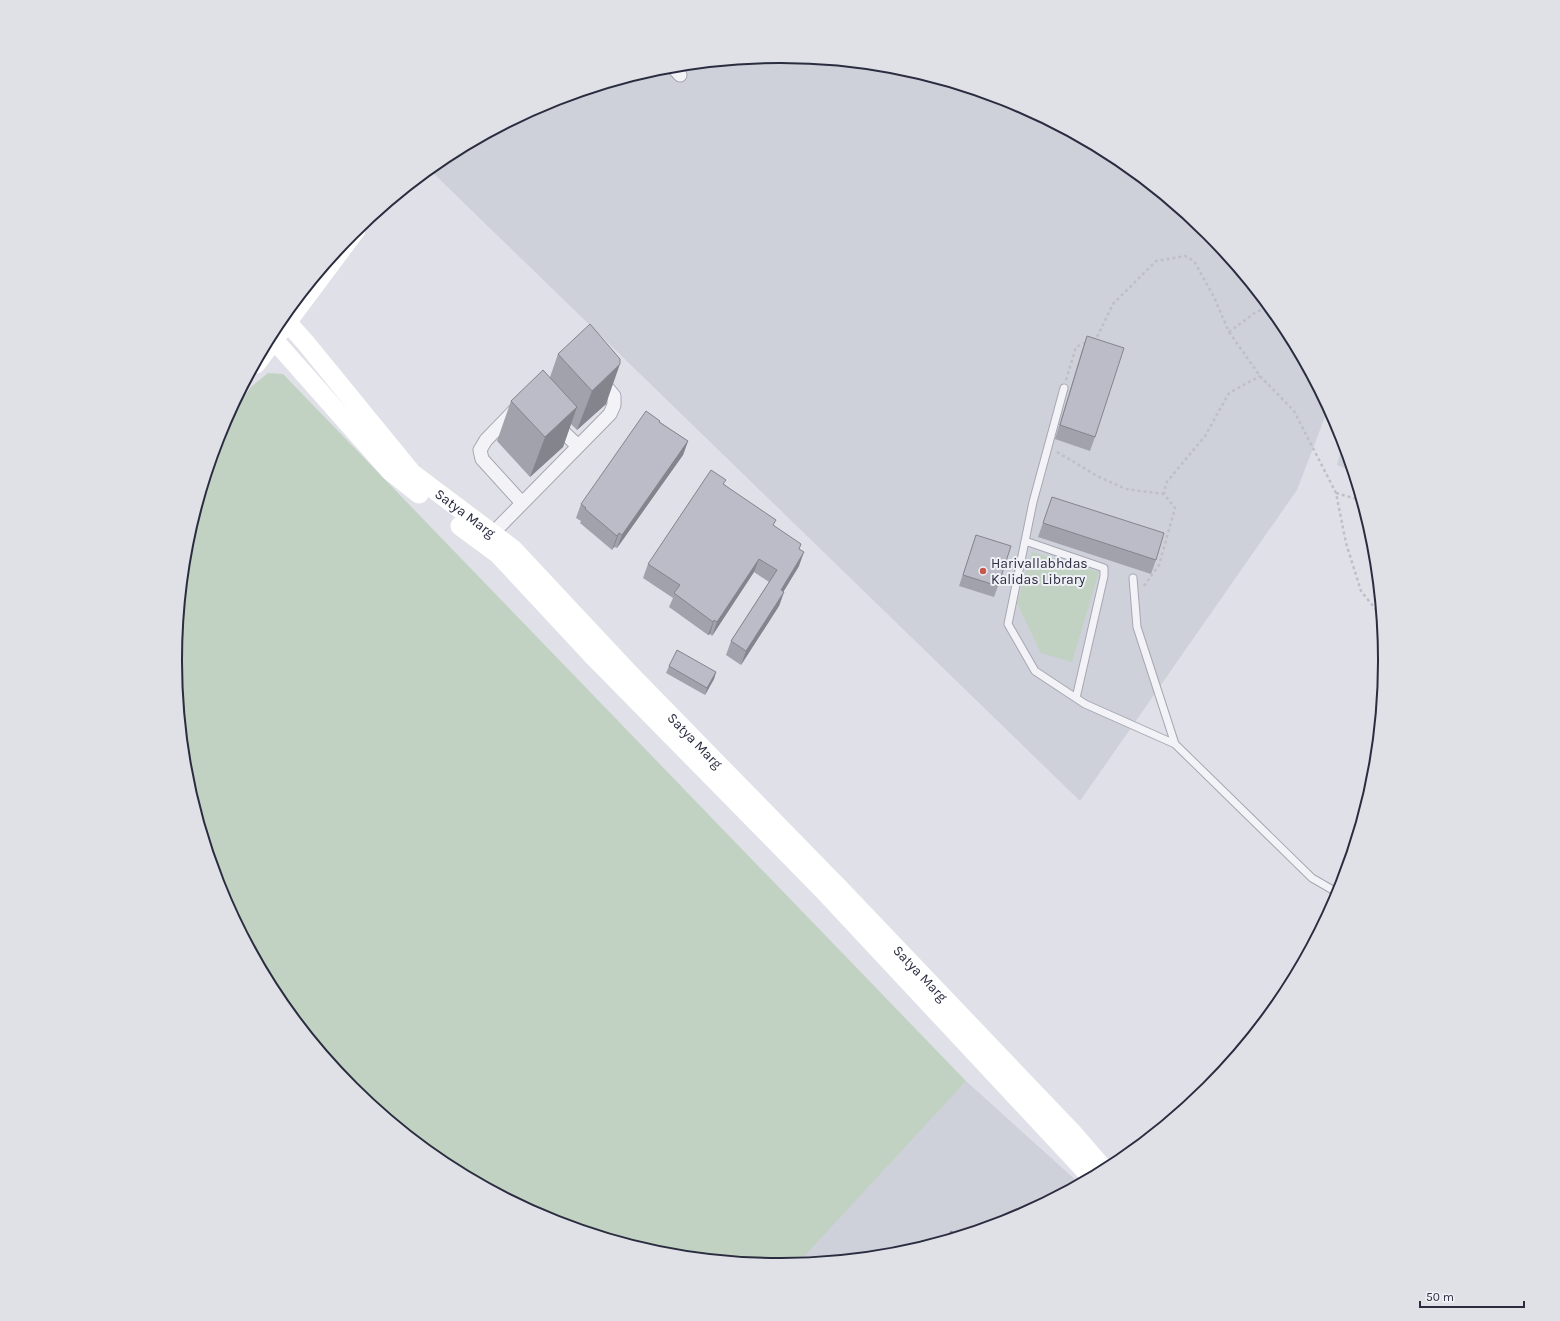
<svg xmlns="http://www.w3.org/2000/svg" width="1560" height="1321" font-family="Karla,sans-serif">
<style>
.built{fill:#ced0da}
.green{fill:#c2d2c2}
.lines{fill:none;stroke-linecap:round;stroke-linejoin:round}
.service-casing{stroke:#a6a7b2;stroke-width:9}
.minor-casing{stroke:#a6a7b2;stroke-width:15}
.path{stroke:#bfbfc7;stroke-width:2.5;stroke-dasharray:3 3;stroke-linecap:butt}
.service{stroke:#f3f3f7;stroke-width:7}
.minor{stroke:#f3f3f7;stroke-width:13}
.secondary{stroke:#fff;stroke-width:19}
.wall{fill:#a1a2ac}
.shaded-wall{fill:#83848c}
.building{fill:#bbbcc8;stroke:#83848c}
.poi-dot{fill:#c7584b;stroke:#eff1f6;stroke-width:1.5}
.labels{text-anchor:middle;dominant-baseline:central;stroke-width:4;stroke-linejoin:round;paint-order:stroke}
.street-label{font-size:14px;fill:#2a2c3f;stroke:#eff1f6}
.poi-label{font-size:14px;fill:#2a2c3f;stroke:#eff1f6;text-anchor:start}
.rim{fill:none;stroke:#2a2c3f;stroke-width:2}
</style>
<rect width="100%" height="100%" fill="#e0e1e8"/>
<!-- built -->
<path class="built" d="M780,56L898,68L1012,102L1116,158L1208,233L1283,325L1328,409L1297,490L1080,801L430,170L444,158L549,102L662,68Z
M1343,443L1351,471L1337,465Z
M966,1081L1079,1183L1011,1219L898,1253L794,1264L899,1147Z"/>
<!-- green -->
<path class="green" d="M268,373L283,374L966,1081L798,1263L780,1265L662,1253L548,1219L444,1163L352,1088L277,996L221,892L187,778L176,660L187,542L222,429L251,387Z
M1032,552L1099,572L1072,662L1041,653L1017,603Z"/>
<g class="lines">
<!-- service casing -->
<g class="service-casing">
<path id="service" d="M1064,388L1033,502L1008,624L1035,671L1085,704L1175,744L1312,878L1338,893
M1025,541L1104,568V576L1076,698
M1133,578L1137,627L1175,744"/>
</g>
<!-- minor casing -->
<g class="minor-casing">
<path id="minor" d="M673,67L680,75
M516,409L486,440L480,450L482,459L522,503
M555,424L578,446
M493,533L610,414L614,405V396L599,378"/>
</g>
<!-- path -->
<path class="path" d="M1229,332L1260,376L1294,411L1336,493L1346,543L1361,591L1377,611H1380
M1092,340L1097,337L1113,304L1156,261L1185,256L1194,261L1214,297L1229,332L1256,312L1268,307
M1066,380L1076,347L1087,342
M1057,452L1099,477L1126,489L1164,494
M1336,493L1360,500
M1144,586L1159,565L1175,508L1164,494L1166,483L1205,436L1229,393L1260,376"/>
<!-- service -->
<use href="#service" class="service"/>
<!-- minor -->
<use href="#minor" class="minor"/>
<!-- secondary -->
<g class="secondary">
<path id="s1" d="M285,316L288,323L305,342L412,473L513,549L629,673L839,888L1071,1131L1104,1169"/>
<path d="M272,335L275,341L390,471L419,494"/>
<path d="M256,364L356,230"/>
<path d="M460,526L498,554L592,655L822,889L1091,1177"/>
</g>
</g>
<!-- wall -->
<path class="wall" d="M1087,336L1095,437L1090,451L1055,439L1082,350Z
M558,354L606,404L577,430L571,424L563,447L530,477L497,441L511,401L550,377Z
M660,422L688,441L683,455L617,548L614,547L612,550L580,523L581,521L576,518L581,504Z
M724,484L774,526L799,549V566L783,592H784L779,606L741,665L726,655L731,641L769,582L754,572L712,636L710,634L708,635L669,607L673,598L643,578L648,564Z
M1052,497L1156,560L1151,574L1038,537Z
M976,535L998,586L994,597L959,586Z
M669,666L716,672L714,679L705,695L666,673Z"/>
<!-- shaded-wall -->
<path class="shaded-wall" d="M620,364L606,404L577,430L592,391Z
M577,407L563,447L530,477L545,437Z
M688,441L683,455L617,548L622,535Z
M619,533L614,547L612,550L617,536Z
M804,552L799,566L776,604L781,590Z
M759,559L754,572L712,636L717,622Z
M784,592L779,606L741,665L746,651Z
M714,620L710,634L708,635L713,622Z
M716,672L714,679L705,695L707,688Z"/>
<!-- building -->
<path class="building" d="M590,324L620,359V364L592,391L558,354Z
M1087,336L1124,348L1095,437L1060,425Z
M543,370L577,407L545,437L511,401Z
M646,411L660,421L659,422L688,441L622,535L619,533L617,536L585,509L586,508L581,504Z
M711,470L726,480L723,484L776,520L773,525L801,544L799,549L804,552L781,590L784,592L746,651L731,641L777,570L759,559L717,622L714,620L713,622L674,593L680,585L648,564Z
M1052,497L1164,533L1156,560L1043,523Z
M976,535L1011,546L998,586L963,575Z
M677,650L716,672L707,688L669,666Z
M951,1231L958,1235L947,1239Z"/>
<!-- markers -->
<circle class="poi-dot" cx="983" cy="571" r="4"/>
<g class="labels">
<!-- street labels -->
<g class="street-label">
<text stroke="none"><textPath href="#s1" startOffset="269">Satya Marg</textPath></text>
<text stroke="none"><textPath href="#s1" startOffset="593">Satya Marg</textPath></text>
<text stroke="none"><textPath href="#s1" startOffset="917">Satya Marg</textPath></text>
</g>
<!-- poi labels -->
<g class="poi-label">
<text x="991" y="563">Harivallabhdas<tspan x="991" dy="16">Kalidas Library</tspan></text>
</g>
</g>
<!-- crop -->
<path d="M0 0H1560V1321H0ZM779 63H781A597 597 0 0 1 1378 660V661A597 597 0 0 1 781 1258H779A597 597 0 0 1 182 661V660A597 597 0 0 1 779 63Z" fill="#dfe1e7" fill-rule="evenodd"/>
<path class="rim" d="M779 63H781A597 597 0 0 1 1378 660V661A597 597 0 0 1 781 1258H779A597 597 0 0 1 182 661V660A597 597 0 0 1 779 63Z"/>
<!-- scale -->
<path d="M1420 1301v6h104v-6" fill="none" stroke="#2a2c3f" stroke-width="2"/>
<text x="1426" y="1301" font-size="12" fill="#2a2c3f" stroke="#eff1f6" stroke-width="3" paint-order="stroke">50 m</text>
</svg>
